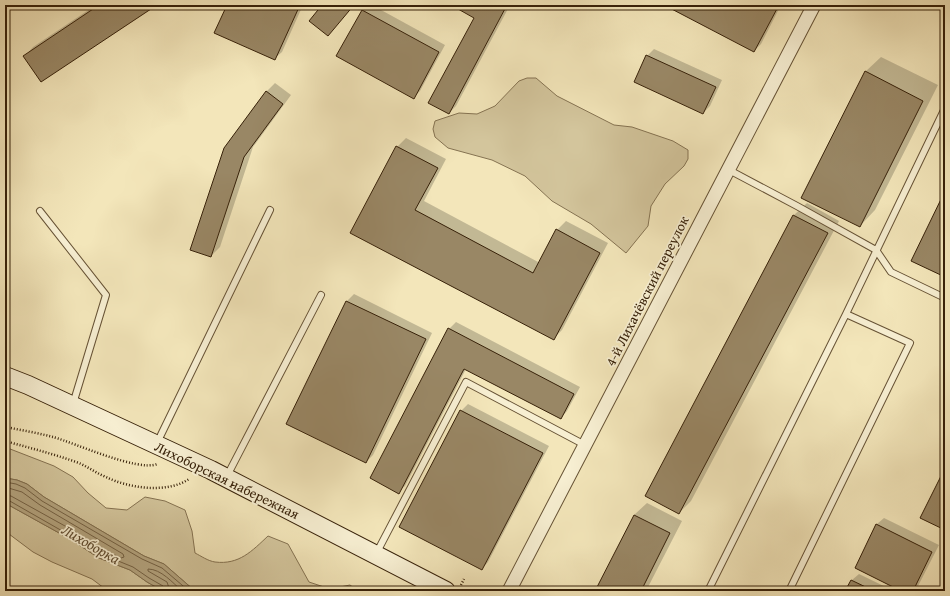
<svg xmlns="http://www.w3.org/2000/svg" width="950" height="596" font-family="'Gentium Book Plus',serif">
<style>
.green{fill:#d3c59c;stroke:#857352}
.water{fill:#b3a37e;stroke:#816f4f}
.shadow{fill:#0003}
.lines{fill:none;stroke-linecap:round;stroke-linejoin:round}
.shore{stroke:#756244;stroke-width:1}
.building{fill:#998765;stroke:#372109}
.lane-casing{stroke:#665235;stroke-width:8}
.street-casing{stroke:#665235;stroke-width:15}
.secondary-casing{stroke:#372109;stroke-width:20}
.path{stroke:#372109;stroke-width:2.5;stroke-dasharray:1 2;stroke-linecap:butt}
.lane{stroke:#f7efd2;stroke-width:6}
.street{stroke:#f7efd2;stroke-width:13}
.secondary{stroke:#f7efd2;stroke-width:18}
.labels{text-anchor:middle;dominant-baseline:central;stroke-width:3.5;stroke-linejoin:round;paint-order:stroke}
.street-label{font-size:14px;fill:#372109;stroke:#f7efd2}
.water-label{font-size:15px;font-style:italic;fill:#624e32;stroke:#f7efd2}
</style>
<rect width="100%" height="100%" fill="#f3e6ba"/>
<filter id="stains"><feTurbulence type="fractalNoise" baseFrequency=".005" numOctaves="4"/><feColorMatrix values="0 0 0 0 .2 0 0 0 0 .09 0 0 0 0 .02 0 0 0 .5 -.17"/></filter>
<radialGradient id="worn" r=".72"><stop offset=".6" stop-color="#630" stop-opacity="0"/><stop offset="1" stop-color="#630" stop-opacity=".3"/></radialGradient>
<!-- green -->
<path class="green" d="M527,78H536L557,96L614,125L632,127L673,141L688,150V159L684,166L665,184L651,206L648,226L626,253L591,224L552,201L525,176L492,160L448,148L435,137L433,129L435,121L459,113L477,114L495,106L519,81Z
M5,447L54,466L73,477L88,493L106,508L127,510L145,497L165,501L185,510L192,531L195,553C201,556 208,561 215,562C239,565 252,551 268,536L288,544L309,582L330,589L350,585L358,591H195L164,564L144,556L44,497L27,484L17,480L5,478Z
M5,503L70,539L99,558L130,570L147,582L163,591H108L92,579L52,562L33,552L5,531Z"/>
<!-- water -->
<path class="water" d="M5,478L17,480L27,484L44,497L144,556L164,564L195,591H163L147,582L130,570L99,558L70,539L5,503Z"/>
<!-- shadow -->
<path class="shadow" d="M96,5H155L25,56L33,47Z
M228,5H303L282,52L275,58Z
M368,5H372L445,45L420,91L413,98L363,10Z
M453,5H510L456,106L449,113L475,18Z
M666,5H781L761,44L754,51Z
M654,49L722,80L710,106L703,113L647,56Z
M881,57L938,85L875,210L860,226L865,72Z
M275,83L291,95L253,147L220,247L211,256L191,250L266,92Z
M406,138L446,159L424,201L540,263L557,230L566,221L608,243L562,330L553,339L352,232L397,147Z
M807,203L839,221L691,501L679,513L646,495L794,215Z
M354,294L432,333L373,455L366,462L287,424L347,301Z
M456,322L580,387L567,411L561,418L466,369L405,486L398,492L449,329Z
M468,404L549,446L488,562L482,569L461,411Z
M647,503L682,521L646,591H596L634,515Z
M884,518L939,545L917,588L914,591H903L856,568L877,524Z
M859,574L894,591H847L852,580Z"/>
<g class="lines">
<!-- shore -->
<path class="shore" d="M5,482L16,484L25,488L42,501L142,559L162,568L189,591
M5,487L22,492L40,505L123,554L124,557L121,558L95,545L74,531L11,496L5,495
M5,500H8L71,536L101,554L133,567L149,578L163,586L165,591
M170,591L167,582L148,571V569C161,569 173,583 182,591"/>
</g>
<!-- building -->
<path class="building" d="M99,5H157L41,82L23,56Z
M227,5H300L275,60L214,33Z
M322,5H354L328,36L309,21Z
M451,5H507L449,114L428,103L474,18Z
M664,5H779L754,52Z
M362,10L439,52L414,99L336,56Z
M646,55L716,87L703,114L634,82Z
M865,71L923,101L860,227L801,198Z
M266,91L283,104L244,157L211,257L190,250L224,148Z
M396,146L438,168L415,210L533,273L556,229L600,253L554,340L350,233Z
M945,191V277L911,261Z
M793,215L828,233L679,514L645,496Z
M346,301L426,339L366,463L286,424Z
M448,328L574,394L561,419L464,369L399,494L370,478Z
M460,410L543,453L482,570L399,527Z
M945,468V530L920,518Z
M634,515L670,533L641,591H595Z
M876,524L932,552L913,591H901L855,568Z
M851,580L874,591H845Z"/>
<g class="lines">
<!-- lane casing -->
<g class="lane-casing">
<path id="lane" d="M729,170L797,206L876,250L891,272L945,298
M40,211L106,295L73,404
M157,443L270,210
M227,476L321,295
M376,554L466,382L585,445
M708,591L846,314L945,108
M789,591L910,343L846,314"/>
</g>
<!-- street casing -->
<g class="street-casing">
<path id="street" d="M509,591L814,5"/>
</g>
<!-- secondary casing -->
<g class="secondary-casing">
<path id="secondary" d="M5,376L28,385L211,470L446,591"/>
</g>
<!-- path -->
<path class="path" d="M5,427C21,430 38,433 53,437C75,443 138,472 157,464
M5,441C30,448 54,454 79,463C88,467 96,473 106,477C128,488 167,494 189,479
M461,585L464,579"/>
<!-- lane -->
<use href="#lane" class="lane"/>
<!-- street -->
<use href="#street" class="street"/>
<!-- secondary -->
<use href="#secondary" class="secondary"/>
</g>
<g class="labels">
<!-- street labels -->
<g class="street-label">
<text transform="translate(647 291) rotate(-63)">4-й Лихачёвский переулок</text>
<text transform="translate(227 480) rotate(26)">Лихоборская набережная</text>
</g>
<!-- water labels -->
<g class="water-label">
<text transform="translate(91 544) rotate(30)">Лихоборка</text>
</g>
</g>
<!-- margin -->
<rect width="950" height="596" fill="none" stroke="#f3e6ba" stroke-width="20"/>
<rect x="6" y="6" width="938" height="584" fill="none" stroke="#372109" stroke-width="2"/>
<rect x="10" y="10" width="930" height="576" fill="none" stroke="#372109"/>
<rect width="100%" height="100%" filter="url(#stains)"/>
<rect width="100%" height="100%" fill="url(#worn)"/>
</svg>
